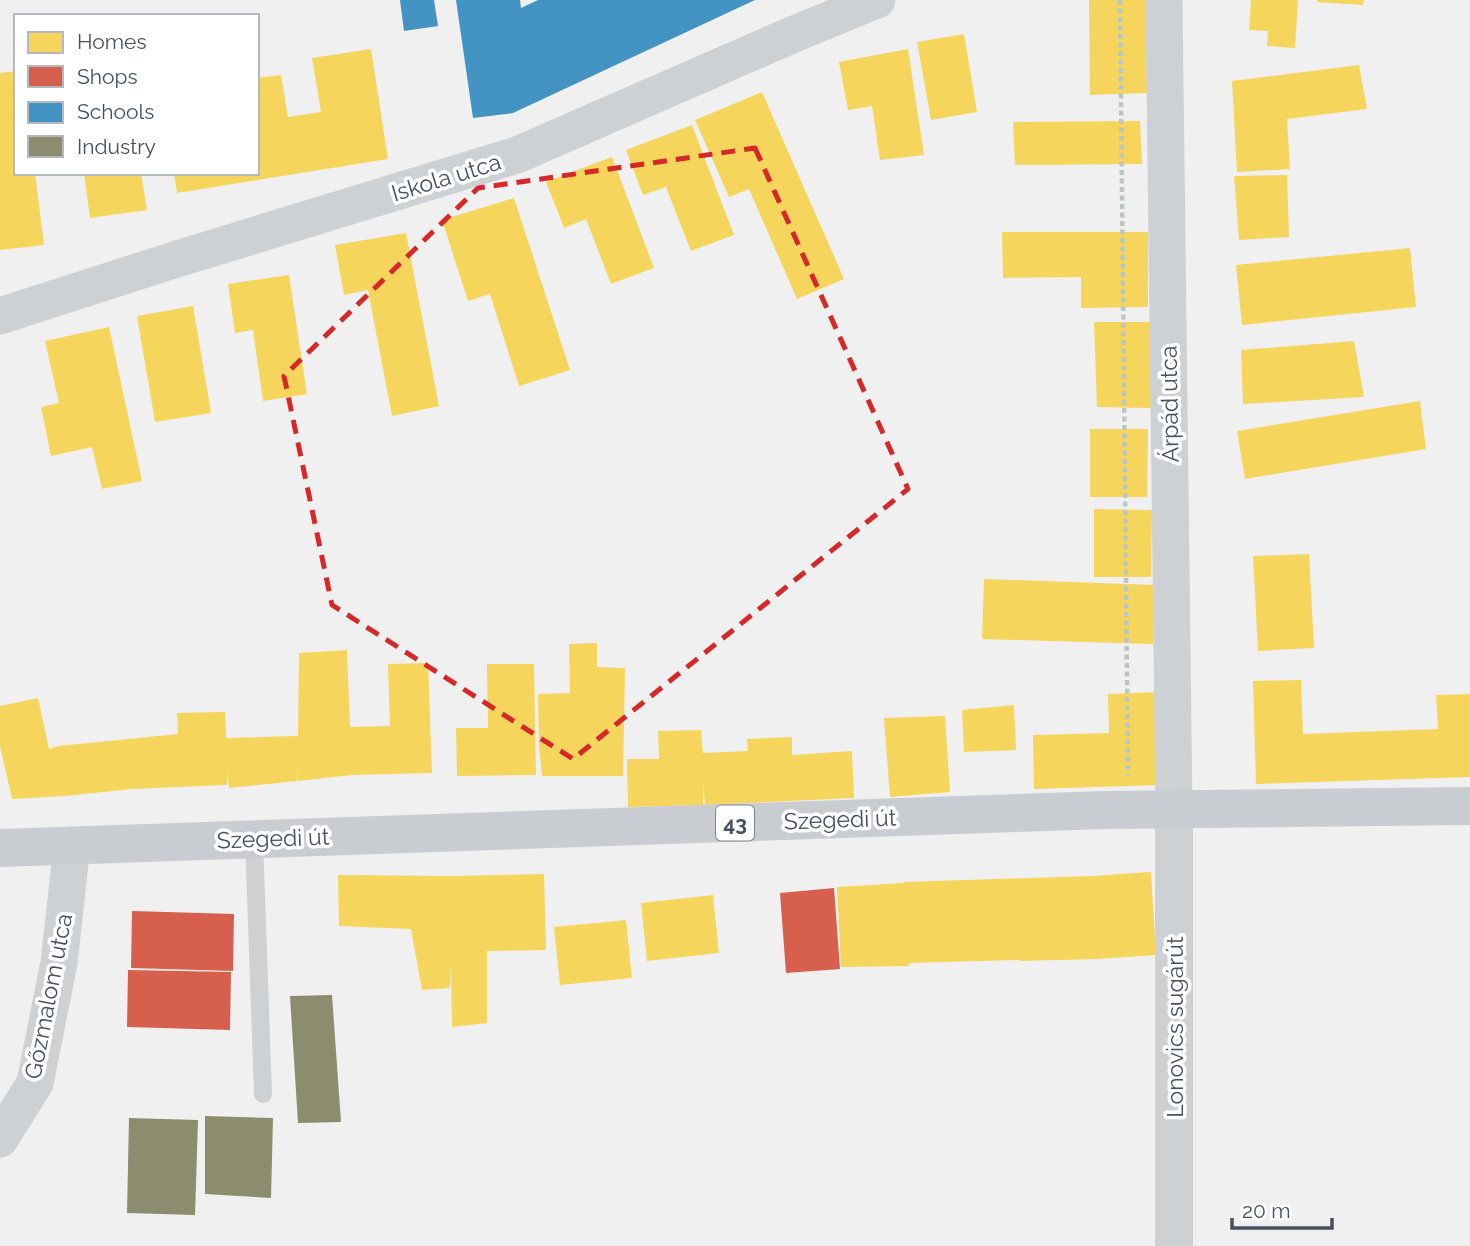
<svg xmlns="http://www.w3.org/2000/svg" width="1470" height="1246" font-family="Raleway,sans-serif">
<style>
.homes{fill:#f6d55c}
.shops{fill:#d6604d}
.schools{fill:#4393c3}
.industry{fill:#8c8c6e}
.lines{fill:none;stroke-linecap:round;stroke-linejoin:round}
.path{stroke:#bac6c4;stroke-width:4.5;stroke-dasharray:5 3.5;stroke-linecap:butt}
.service{stroke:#ced1d4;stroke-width:18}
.minor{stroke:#ced1d4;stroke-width:37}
.tertiary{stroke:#ced1d4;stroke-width:38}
.primary{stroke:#c9ccd1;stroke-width:38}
.marked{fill:none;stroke:#d62828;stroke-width:5;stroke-dasharray:14 9;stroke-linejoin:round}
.labels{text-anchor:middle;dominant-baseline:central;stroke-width:7;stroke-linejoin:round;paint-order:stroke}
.shield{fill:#fff;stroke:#7e848e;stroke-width:2}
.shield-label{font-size:21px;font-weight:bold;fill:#46505e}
.street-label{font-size:23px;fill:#46505e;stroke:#fff}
</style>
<rect width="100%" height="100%" fill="#f1f0f0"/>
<!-- homes -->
<path class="homes" d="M1089,0H1146L1147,93L1090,95Z
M1251,0H1298L1295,48L1267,46L1268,31L1249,30Z
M1317,0H1364L1363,5L1317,2Z
M964,34L977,112L931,120L917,42Z
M371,49L388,159L177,193L174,173H257V78L281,75L288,117L321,112L312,58Z
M908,49L924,155L880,160L872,106L848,110L839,62Z
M1359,65L1367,109L1287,119L1290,169L1237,172L1232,81Z
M16,71V173H35L44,245L0,250V73Z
M762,92L844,279L797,299L749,189L729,197L695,120Z
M1140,121L1142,164L1015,165L1013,122Z
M692,125L734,235L691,251L666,187L643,195L626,150Z
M612,157L654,268L611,284L586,219L564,228L546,182Z
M84,173H141L147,210L90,218Z
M1287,175L1289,237L1239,240L1234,176Z
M514,198L570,370L519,386L490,294L468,301L442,220Z
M1002,232H1148V307L1081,308V277L1003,278Z
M406,233L439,406L392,416L368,290L344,295L335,245Z
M1410,248L1416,307L1242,325L1236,265Z
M289,275L307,394L263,401L253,330L235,333L228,284Z
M193,306L211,413L155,422L137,316Z
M1094,322H1154L1156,408L1097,407Z
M109,327L142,481L102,489L92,447L51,456L41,407L59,403L45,341Z
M1354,341L1364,397L1243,404L1241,350Z
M1420,401L1426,449L1245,479L1237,431Z
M1090,429H1148L1147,497H1090Z
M1094,509L1152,510L1151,577H1094Z
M1309,554L1314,648L1258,651L1253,556Z
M984,579L1155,585L1153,644L982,639Z
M597,643V667L625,668L623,776H542L539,745L538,694L570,693L569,644Z
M347,650L350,727L390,726L388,664L428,663L432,773L352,775L298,781L297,765V781L229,788L227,770V785L132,789L65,796L12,799L0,746V706L38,698L49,749L59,746L178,734L177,713L225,712L226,738L298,736L299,653Z
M487,664H534L536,775L457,776L456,728H488Z
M1301,680L1303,734L1438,729L1436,695L1470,694V777L1256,784L1253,681Z
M1159,692L1161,785L1034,789L1033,735L1109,733L1108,694Z
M1014,705L1016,750L964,752L962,710Z
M945,716L950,792L890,797L884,718Z
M701,730L703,753L748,751L747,739L792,737V755L852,751L854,798L705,805L703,782V805L628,807L627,759H659L658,731Z
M1151,872L1156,955L1098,959L1020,961L1019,960L909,963V966L841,967L837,887L904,883V882L1092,876Z
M544,874L546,950L487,951V1023L452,1027L451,965L450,988L422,990L411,929L339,926L338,875L449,876Z
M713,895L719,953L647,961L641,903Z
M626,920L632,978L560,985L554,927Z"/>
<!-- shops -->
<path class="shops" d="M834,888L840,969L786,973L780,893Z
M132,911L234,914L233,971L131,968Z
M128,970L231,972L230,1030L127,1027Z"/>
<!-- schools -->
<path class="schools" d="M400,0H434L438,26L404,31Z
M456,0H520L521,8L538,0H755L513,113L473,118Z"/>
<!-- industry -->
<path class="industry" d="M332,995L341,1122L298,1123L290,996Z
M205,1116L273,1118L271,1198L205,1194Z
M129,1118L198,1120L195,1215L127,1213Z"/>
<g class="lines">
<!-- path -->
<path class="path" d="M1120,0L1128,775"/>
<!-- service -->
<path class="service" d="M254,839L263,1094"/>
<!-- minor -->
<path class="minor" d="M1164,0L1174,809
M0,316L177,259L517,155L794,34L877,0
M0,1139L35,1083L59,963L72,845"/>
<!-- tertiary -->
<path class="tertiary" d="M1174,1246V809"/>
<!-- primary -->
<path class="primary" d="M0,848L1106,810L1470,806"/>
</g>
<!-- marked area -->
<path class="marked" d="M755,148L908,489L573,759L332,605L284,376L478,188Z"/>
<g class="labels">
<!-- shield labels -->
<rect class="shield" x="716" y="805.5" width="38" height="35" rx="5"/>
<g class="shield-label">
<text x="735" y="823">43</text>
</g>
<!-- street labels -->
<g class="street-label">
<text transform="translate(446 177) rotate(-17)">Iskola utca</text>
<text transform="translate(1169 404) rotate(-91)">Árpád utca</text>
<text transform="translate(840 819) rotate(-2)">Szegedi út</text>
<text transform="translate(273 838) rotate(-2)">Szegedi út</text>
<text transform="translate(48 996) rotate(-79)">Gőzmalom utca</text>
<text transform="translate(1174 1027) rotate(-90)">Lonovics sugárút</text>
</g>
</g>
<!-- legend -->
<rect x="14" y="14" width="245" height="161" fill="#ffffff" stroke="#b5b9bf" stroke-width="2"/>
<rect x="28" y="32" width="35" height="21" fill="#f6d55c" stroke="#b5b9bf" stroke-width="2"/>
<text x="77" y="49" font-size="21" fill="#46505e">Homes</text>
<rect x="28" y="66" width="35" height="21" fill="#d6604d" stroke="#b5b9bf" stroke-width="2"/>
<text x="77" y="84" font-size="21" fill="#46505e">Shops</text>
<rect x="28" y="102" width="35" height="21" fill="#4393c3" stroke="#b5b9bf" stroke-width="2"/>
<text x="77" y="119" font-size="21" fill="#46505e">Schools</text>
<rect x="28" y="136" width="35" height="21" fill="#8c8c6e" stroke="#b5b9bf" stroke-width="2"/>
<text x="77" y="154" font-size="21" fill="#46505e">Industry</text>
<!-- scale -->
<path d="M1232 1218v10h100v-10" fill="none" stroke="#46505e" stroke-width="3.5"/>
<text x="1242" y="1218" font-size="21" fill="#46505e" stroke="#ffffff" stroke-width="5" paint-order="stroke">20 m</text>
</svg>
